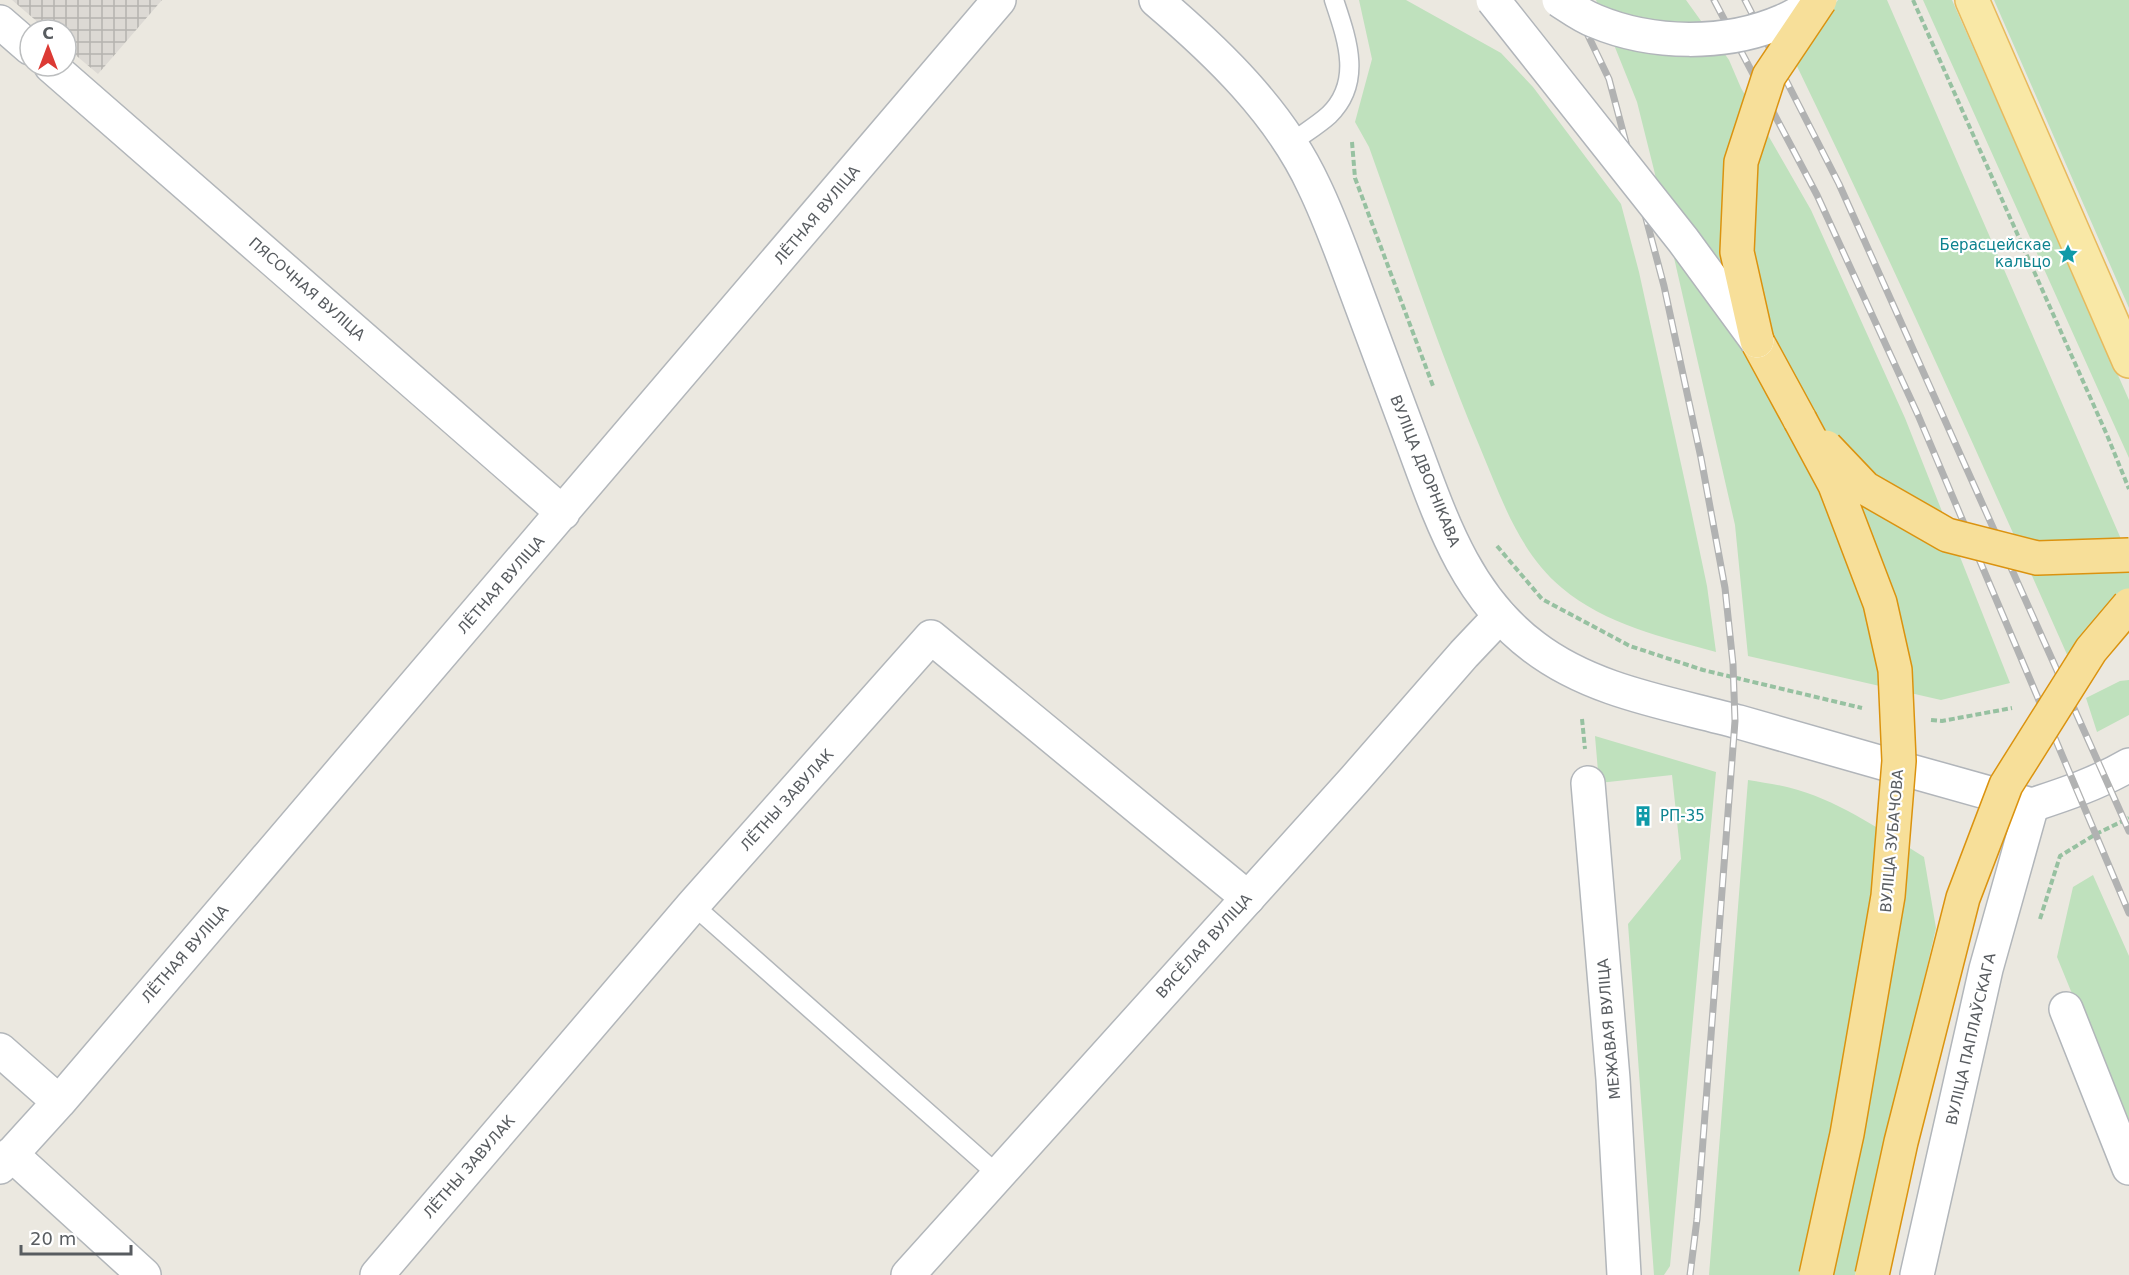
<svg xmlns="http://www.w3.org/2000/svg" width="2129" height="1275" font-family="'DejaVu Sans',sans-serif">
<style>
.industrial{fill:url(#industrial-grid)}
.green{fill:#bfe1bd}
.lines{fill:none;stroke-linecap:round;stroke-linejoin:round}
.service-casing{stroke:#b2b6ba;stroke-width:21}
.minor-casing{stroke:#b2b6ba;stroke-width:36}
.tertiary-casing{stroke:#b2b6ba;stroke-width:36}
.secondary-casing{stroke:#b1b5ba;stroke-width:36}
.primary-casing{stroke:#e7ba5d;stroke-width:36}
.trunk-casing{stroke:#db930f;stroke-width:36}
.path{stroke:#97c1a1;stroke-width:4;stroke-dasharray:6 3;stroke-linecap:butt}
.service{stroke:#fff;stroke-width:18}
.minor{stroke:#fff;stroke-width:33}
.tertiary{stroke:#fff;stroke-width:33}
.secondary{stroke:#fff;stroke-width:33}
.primary{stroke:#f9e8a6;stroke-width:33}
.trunk{stroke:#f7df99;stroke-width:33}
.rail-casing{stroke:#b1b2b2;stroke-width:7}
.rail{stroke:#fff;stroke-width:4.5;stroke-dasharray:14;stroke-linecap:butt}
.secondary-bridge-casing{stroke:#b1b5ba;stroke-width:36;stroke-linecap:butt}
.trunk-bridge-casing{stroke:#db930f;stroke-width:36;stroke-linecap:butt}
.secondary-bridge{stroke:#fff;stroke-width:33}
.trunk-bridge{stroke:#f7df99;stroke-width:33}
.labels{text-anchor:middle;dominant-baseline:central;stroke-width:4.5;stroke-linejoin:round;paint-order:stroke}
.street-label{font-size:15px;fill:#585c60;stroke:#fff}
.culture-label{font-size:15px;fill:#0d838f;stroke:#fff;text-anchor:end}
</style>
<defs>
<pattern id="industrial-grid" width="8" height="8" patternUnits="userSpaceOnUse" patternTransform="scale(1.5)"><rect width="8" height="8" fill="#dcd9d4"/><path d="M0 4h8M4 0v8" fill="none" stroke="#b5b3af"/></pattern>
</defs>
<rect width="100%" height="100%" fill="#ebe8e0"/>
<!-- industrial -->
<path class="industrial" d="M12,0H162L98,74L66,47V30H47Z"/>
<!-- green -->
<path class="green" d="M1359,0H1406L1501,53L1533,87L1621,204L1639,272L1690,505L1707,586L1716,652C1663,637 1606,625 1562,588C1518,551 1501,497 1479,445C1438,348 1405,247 1369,147L1355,122L1372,59Z
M1596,0H1686L1729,60L1741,88L1811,210L1905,418L2010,683L1941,700L1748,656L1735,525L1654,170L1637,102Z
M1838,0H1887L2121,539L2129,563V616L2069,659C1980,458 1890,258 1794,60L1819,24Z
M1923,0H1952L2129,400V458Z
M1994,0H2129V308Z
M2129,680V715L2097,732L2086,698L2120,681Z
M1595,736L1716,772L1670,1266L1664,1275H1654L1628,924L1681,859L1672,775L1599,783Z
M1748,780C1765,783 1782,785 1798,790C1844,804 1884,832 1924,857L1936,928L1855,1275H1709Z
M2093,875L2129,956V1133L2057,957L2073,887Z"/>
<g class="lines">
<!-- service casing -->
<g class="service-casing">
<path id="service" d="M1291,143C1303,134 1318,125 1329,115C1363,82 1347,39 1334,0
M693,905L997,1174"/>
</g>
<!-- minor casing -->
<g class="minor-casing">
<path id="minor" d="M0,22L30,48
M51,66L563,513
M1588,783L1613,1079L1624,1275
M2066,1009L2129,1168
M0,1050L59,1102
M11,1154L144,1275
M0,1167L59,1102L999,0
M377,1275L693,905L931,637L1248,898
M1917,1275L1986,969L2032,805"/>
</g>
<!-- tertiary casing -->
<g class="tertiary-casing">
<path id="tertiary" d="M908,1275L1355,779L1464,654L1500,616"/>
</g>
<!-- secondary casing -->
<g class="secondary-casing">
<path id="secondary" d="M1156,0C1217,52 1280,112 1314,186C1330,219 1342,253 1355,288C1373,336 1391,385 1409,433C1439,513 1463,594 1534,647C1593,692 1670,703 1739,722C1837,750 1934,778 2032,805C2066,794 2098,783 2129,765"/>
</g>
<!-- primary casing -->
<g class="primary-casing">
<path id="primary" d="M1972,0L2129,361"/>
</g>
<!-- trunk casing -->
<g class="trunk-casing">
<path id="trunk" d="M1757,341L1800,420"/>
</g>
<!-- path -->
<path class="path" d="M1913,0L2107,435L2129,489
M1352,142L1355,178L1433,386
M1497,546L1542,599L1630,646L1703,670L1862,708
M1582,719L1585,749
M1931,720L1942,721L2012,708
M2040,919L2060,856L2096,834L2129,818"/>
<!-- service -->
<use href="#service" class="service"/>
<!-- minor -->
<use href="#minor" class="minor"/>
<!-- tertiary -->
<use href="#tertiary" class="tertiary"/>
<!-- secondary -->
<use href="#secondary" class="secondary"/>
<!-- primary -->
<use href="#primary" class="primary"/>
<!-- trunk -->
<use href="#trunk" class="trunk"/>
<!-- rail casing -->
<g class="rail-casing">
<path id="rail" d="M1571,0L1609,79L1664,286L1701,458L1725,588L1733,664L1735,721L1697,1219L1690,1275
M1714,0L1817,195L1918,415L2129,913
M1745,0L1839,184L2129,831"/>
</g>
<!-- rail -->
<use href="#rail" class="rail"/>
<!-- secondary-bridge casing -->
<g class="secondary-bridge-casing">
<path id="secondary-bridge" d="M1493,0L1683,240L1757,341
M1559,0C1570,7 1582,16 1595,21C1652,45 1726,46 1783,21C1796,16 1808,7 1819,1"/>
</g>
<!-- trunk-bridge casing -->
<g class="trunk-bridge-casing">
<path id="trunk-bridge" d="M1757,341L1737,252L1741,162L1769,76L1820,0
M1800,420L1835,485L1880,603L1895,670L1899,761L1888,896L1847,1134L1816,1275
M1826,447L1865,488L1947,535L2037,558L2129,555
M1872,1275L1901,1142L1963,898L2006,785L2091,650L2129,605"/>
</g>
<!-- secondary-bridge -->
<use href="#secondary-bridge" class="secondary-bridge"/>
<!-- trunk-bridge -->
<use href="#trunk-bridge" class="trunk-bridge"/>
</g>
<!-- icons -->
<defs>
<g id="sight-bare" transform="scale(1.62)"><path d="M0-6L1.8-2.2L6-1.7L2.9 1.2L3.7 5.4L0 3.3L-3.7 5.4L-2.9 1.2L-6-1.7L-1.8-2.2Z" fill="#0f9aa8" stroke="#fff" stroke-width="2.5" paint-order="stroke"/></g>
<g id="building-bare" transform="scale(1.62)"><path d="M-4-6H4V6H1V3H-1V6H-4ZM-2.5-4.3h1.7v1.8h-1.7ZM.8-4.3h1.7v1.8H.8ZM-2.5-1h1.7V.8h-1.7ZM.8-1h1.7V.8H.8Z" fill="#0f9aa8" stroke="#fff" stroke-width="2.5" paint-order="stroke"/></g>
</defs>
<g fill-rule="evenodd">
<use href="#sight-bare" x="2068" y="254"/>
<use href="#building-bare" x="1643" y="816"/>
</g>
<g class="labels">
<!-- street labels -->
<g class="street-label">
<text transform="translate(817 215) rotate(-50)">ЛЁТНАЯ ВУЛІЦА</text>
<text transform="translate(307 289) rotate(41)">ПЯСОЧНАЯ ВУЛІЦА</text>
<text transform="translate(1425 471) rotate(68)">ВУЛІЦА ДВОРНІКАВА</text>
<text transform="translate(501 585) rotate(-49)">ЛЁТНАЯ ВУЛІЦА</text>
<text transform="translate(787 800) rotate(-48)">ЛЁТНЫ ЗАВУЛАК</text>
<text transform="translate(1892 841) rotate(-85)">ВУЛІЦА ЗУБАЧОВА</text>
<text transform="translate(1204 946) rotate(-48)">ВЯСЁЛАЯ ВУЛІЦА</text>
<text transform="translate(185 954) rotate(-49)">ЛЁТНАЯ ВУЛІЦА</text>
<text transform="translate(1609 1029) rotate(-95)">МЕЖАВАЯ ВУЛІЦА</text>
<text transform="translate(1971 1039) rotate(-77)">ВУЛІЦА ПАПЛАЎСКАГА</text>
<text transform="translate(469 1167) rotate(-49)">ЛЁТНЫ ЗАВУЛАК</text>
</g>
<!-- culture labels -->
<g class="culture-label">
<text x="2051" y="245">Берасцейскае<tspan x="2051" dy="17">кальцо</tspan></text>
<text x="1660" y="816" text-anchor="start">РП-35</text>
</g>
</g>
<!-- north arrow -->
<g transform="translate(48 48)"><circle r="28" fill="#ffffff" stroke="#bcbebf" stroke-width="1.5"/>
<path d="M0-4.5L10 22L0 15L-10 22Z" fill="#dc3a34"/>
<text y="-9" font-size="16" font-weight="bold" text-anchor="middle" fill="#585c60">С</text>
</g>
<!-- scale -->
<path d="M21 1245v9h110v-9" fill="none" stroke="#585c60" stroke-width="3"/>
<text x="30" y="1245" font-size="18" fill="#585c60" stroke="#ffffff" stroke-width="4.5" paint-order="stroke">20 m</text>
</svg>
